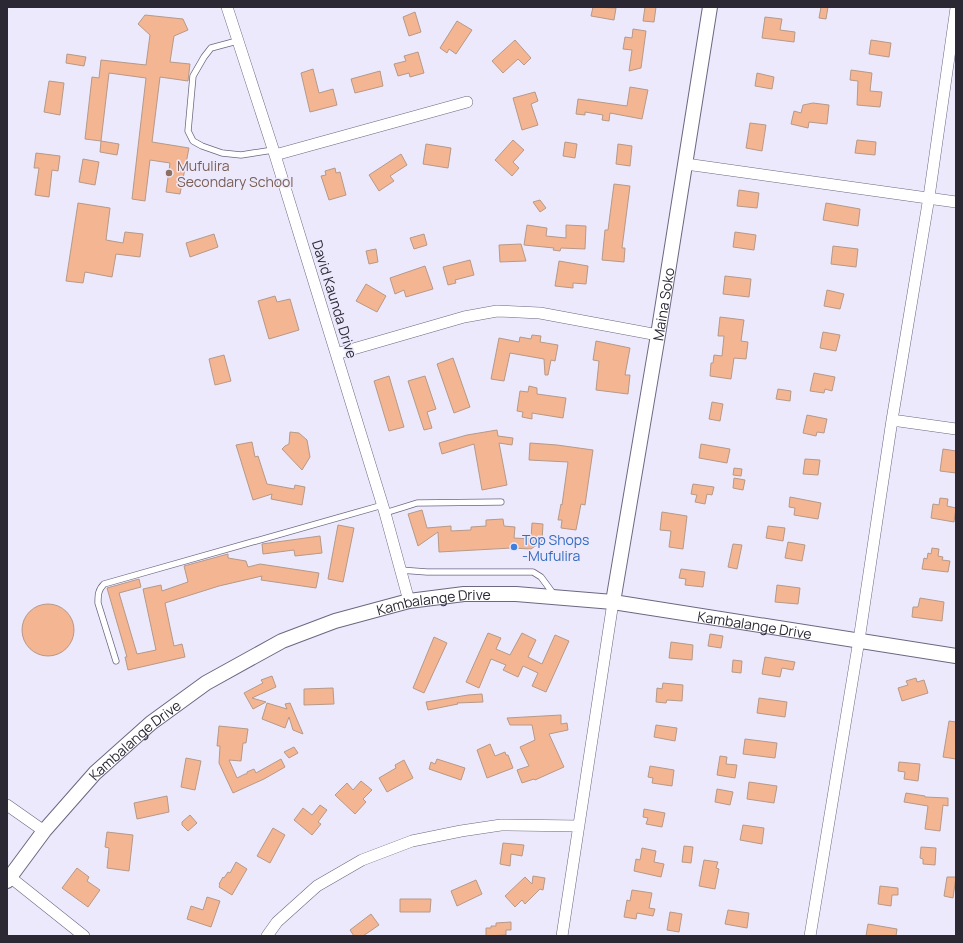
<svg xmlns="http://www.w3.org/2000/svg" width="963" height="943" font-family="Manrope,sans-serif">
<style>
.building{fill:#f4b592;stroke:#b69988}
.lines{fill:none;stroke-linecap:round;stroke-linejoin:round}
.service-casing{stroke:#6c6782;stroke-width:7}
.minor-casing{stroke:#6c6782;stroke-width:12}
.tertiary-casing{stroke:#6c6782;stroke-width:16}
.service{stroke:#fff;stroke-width:5.5}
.minor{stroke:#fff;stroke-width:11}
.tertiary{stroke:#fff;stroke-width:14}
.education-dot{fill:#8d6e63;stroke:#ede9fc;stroke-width:1.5}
.shop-dot{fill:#3f7fe0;stroke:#ede9fc;stroke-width:1.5}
.labels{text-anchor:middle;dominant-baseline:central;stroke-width:3;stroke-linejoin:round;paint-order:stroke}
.education-label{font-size:14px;fill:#785e54;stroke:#ede9fc;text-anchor:start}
.street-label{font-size:14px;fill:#2b2834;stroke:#ede9fc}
.shop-label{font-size:14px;fill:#366cbe;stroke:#ede9fc;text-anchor:start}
</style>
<rect width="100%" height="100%" fill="#ede9fc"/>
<!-- building -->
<path class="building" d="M593,7L616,8L614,20L591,16Z
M645,7H656L654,22L643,21Z
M821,7H828L826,19L819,18Z
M415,12L421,32L409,36L403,17Z
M145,15L183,19L188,30L174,36L170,62L190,64L188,81L160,77L152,142L189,148L180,194L166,192L170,163L150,160L145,201L132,199L146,78L109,73L101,141L85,139L92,77L99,78L101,60L146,65L150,35L138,24Z
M765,17L782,19L780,30L795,32L794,42L762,38Z
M457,21L472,30L456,54L449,49L447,53L440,48Z
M633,29L646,31L641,68L629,71L632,50L623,49L625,37L632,38Z
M515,40L531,58L524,65L518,59L503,73L492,61Z
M871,40L891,43L889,57L869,54Z
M418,52L424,73L410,77L409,73L398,76L394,64L406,61L404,56Z
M67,54L86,57L84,66L66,63Z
M313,69L319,93L333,89L337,105L310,112L301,73Z
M851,70L872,73L870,91L882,92L880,107L857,105L858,81L850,80Z
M380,71L383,86L355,93L351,79Z
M757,73L774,77L772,89L755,86Z
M49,81L64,83L60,115L44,112Z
M630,87L648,90L642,119L610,113L609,121L602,120L603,115L585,112V115L576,114L578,99L627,106Z
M535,92L538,101L531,104L538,125L522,130L513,98Z
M813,103L829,105L827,124L809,122L808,128L791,124L794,111L801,113L803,105Z
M750,123L766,125L762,151L746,148Z
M513,140L524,150L513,162L519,168L512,176L495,160Z
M857,140L876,142L875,155L855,153Z
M101,141L119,144L117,155L100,152Z
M565,142L577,144L575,158L563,156Z
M426,144L451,148L448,168L423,164Z
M618,144L632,146L630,166L616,164Z
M36,153L60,156L58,171L52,170L49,197L35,195L39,168H34Z
M401,154L407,165L390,176L394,181L379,191L369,175Z
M83,159L99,162L95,185L79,182Z
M335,168L336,173L340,172L346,195L329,200L321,176L326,175L325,171Z
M614,184L630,186L622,248H625L624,262L602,260L605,230H608Z
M739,190L759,193L757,208L737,206Z
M540,200L546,208L540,212L533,202Z
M78,203L110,208L106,240L123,243L125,232L143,234L140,257L116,254L112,277L85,272L83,283L66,281Z
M826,203L860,209L858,226L823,220Z
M527,225L547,228L546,236L566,238V225L586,226L585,249L561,248L560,251L553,250L554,248L524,245Z
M735,232L756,235L754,250L733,247Z
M214,234L218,247L190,257L186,243Z
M424,234L427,245L414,249L410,238Z
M521,244L526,261L500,262L499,245Z
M833,246L858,249L856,267L831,264Z
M376,249L378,262L369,264L366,251Z
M470,260L474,275L455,280L456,283L448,285L443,267Z
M559,261L588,266L586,284L573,283V288L555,286Z
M425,266L433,289L406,297L404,290L395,294L390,278Z
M725,276L751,279L749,297L723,294Z
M366,284L386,296L377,312L356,301Z
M827,290L844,294L840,309L824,306Z
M275,296L277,302L290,299L299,330L269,339L258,301Z
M720,317L744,320L741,341L748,342L746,359L734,358L731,379L710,376L711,363H713L714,355L722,356L724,336H718Z
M823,332L840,335L836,351L820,348Z
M532,335L541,336L540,342L558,345L555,361L551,360L548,375H545L544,359L510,353L504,381L491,379L499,338L519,342L520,337L531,339Z
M596,341L630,348L625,375H630L628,394L596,390L599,361L593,360Z
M224,355L231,381L215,385L209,359Z
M453,358L470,407L454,413L437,364Z
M814,373L835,377L832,391L825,389L824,393L810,391Z
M389,376L404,427L389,431L374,381Z
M425,376L436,409L427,412L432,428L424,430L408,381Z
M529,386L537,388V394L566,398L563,418L532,413V419L522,417L523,412L517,411L520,391L528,392Z
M778,389L791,391L790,401L776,399Z
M712,402L723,404L720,421L709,419Z
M807,415L827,419L824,433L817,432L816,436L803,433Z
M497,430L498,436L513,438L512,445L499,443L507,485L482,490L474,444L442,454L439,443L467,435Z
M290,432L299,433L307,440L310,457L302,470L282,449L285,446L289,444Z
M252,442L255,457L258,456L267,484L294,489L295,485L305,487L302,505L271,499L272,494L253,500L236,445Z
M530,443L557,445L593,450L585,505L581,504L576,530L561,528L562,520H558L561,504L562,505L568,462L529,460Z
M701,444L730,449L727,463L699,458Z
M943,449L956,451V473L940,471Z
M805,459L820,460L818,475L803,474Z
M734,468L742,469L741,476L733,475Z
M734,478L745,480L743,490L733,488Z
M693,484L714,487L712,495L707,494L705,504L695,502L697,495L691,494Z
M790,497L821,503L818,519L794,515L795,508L789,507Z
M940,498L948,499L947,506L956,508L954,522L931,518L933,504L939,505Z
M422,510L427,528L451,526V531L471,530V527L486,526V520L503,519L504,526L515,527L514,538L531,539L532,523L543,524L542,541L531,549L512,548L439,552L438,532L418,546L408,514Z
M662,512L687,516L683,549L669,547L671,531L660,530Z
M338,525L354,528L343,582L328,579Z
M768,526L785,528L783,541L766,538Z
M320,536L322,553L295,556L294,550L263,554L262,544Z
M788,542L805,545L802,561L785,558Z
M733,544L742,545L737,569L728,567Z
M932,548L939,549L938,556L943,557L942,560L950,561L948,572L922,569L924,558L927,559L928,553L931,554Z
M228,554V558L246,561L248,567L260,564L319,573L316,588L261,580L262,576L219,586L165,603L174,646L182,644L185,657L128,670L125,657H127L107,588L139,579L141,587L119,593L137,654L156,650L143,589L161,585L162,591L188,582L184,566Z
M681,569L705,572L703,587L685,585L686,579L679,578Z
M777,585L800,588L798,604L775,602Z
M920,598L944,602L942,621L912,617L913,607H918Z
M22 630a26 26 0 1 1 52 0a26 26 0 1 1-52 0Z
M488,633L501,638L496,649L510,655L522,633L536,640L528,657L542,664L555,635L569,641L546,692L532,686L538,673L523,666L518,677L503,670L506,665L491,659L479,688L466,682Z
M710,634L723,636L721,648L708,646Z
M434,637L447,643L424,693L413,688Z
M671,642L693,645L692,660L669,658Z
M765,657L795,662L793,670L782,668L780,677L762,674Z
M733,660L742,661L741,673L732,672Z
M272,676L276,687L252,698L266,702L253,709L244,693L263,683L261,680Z
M916,678L917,682L924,680L928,693L902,701L898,688L908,685L906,681Z
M663,683L683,685L682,701L667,700L666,703L656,702L657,688L662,689Z
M333,688L334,704L304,705V689Z
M482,694L483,702L457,703L458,704L428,710L426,702L468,695Z
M759,698L787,702L785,717L757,713Z
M267,703L287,709L285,704L290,703L303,734L293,730L289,717L285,728L262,719Z
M561,715V724L567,723L568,730L549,734L564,767L535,780L534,779L522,783L517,770L529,766L520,747L535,740L532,725H510L507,718Z
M949,721L956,722V759L943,757Z
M656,725L677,728L675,741L654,737Z
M219,726L248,729L246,743H243L241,761L229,760L237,778L245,774H247V772L254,769L256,773L281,759L285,767L264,779L233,793L219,763L220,746H217Z
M745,739L777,743L775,758L743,754Z
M490,744L495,756L505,752L506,755H508L513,768L487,778L477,750Z
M294,747L298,753L289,758L284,752Z
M720,756L727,757L726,764L737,765L735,778L717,775Z
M186,758L201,761L195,790L181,787Z
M437,759L465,768L461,780L429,769L431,762L435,764Z
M404,760L413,778L387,792L379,778L396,768L395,765Z
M899,762L920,764L918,781L904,779L905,772L898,771Z
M650,766L674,770L672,786L652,783L653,778L648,777Z
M361,781L372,790L363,799L366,802L355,814L335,795L347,783L353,790Z
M749,782L777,786L774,803L747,799Z
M717,789L733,792L730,805L715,802Z
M906,793L925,796V797L948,798V806L943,805L940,831L925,829L928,806L904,802Z
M167,796L169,812L137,819L134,803Z
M320,805L327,810L318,822L321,824L312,835L294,820L303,808L312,815Z
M644,809L665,813L662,827L646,824L648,818L643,817Z
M190,815L197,823L188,831L182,825V822Z
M743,825L764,828L762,844L740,840Z
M273,828L285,835L270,863L257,856Z
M107,832L133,835L129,871L107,868L109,848L105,847Z
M503,843L524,845L522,856L511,854L510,866L500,864Z
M684,846L693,847L691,863L682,862Z
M921,847L936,848L935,865L923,864V859L920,858Z
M642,848L656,851L654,862L664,864L661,877L634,871L636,859L640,860Z
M704,860L718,862L716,868L719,869L715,889L699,886Z
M236,862L247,869L232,895L219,887L220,885L219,884L223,877L224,878L228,872L230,873Z
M77,868L89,877L87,881L100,890L88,907L62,888Z
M533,876L545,878L543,890L540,889L525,904L522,900L515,907L505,896L525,877L532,884Z
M947,877H956L953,898L944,896Z
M476,880L482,894L457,906L451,891Z
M880,886L898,888V895H892L891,906L878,904Z
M632,890L652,893L649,908L655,909L653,916L637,913L636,919L624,917L627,900L630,901Z
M207,897L220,901L211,927L187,919L191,906L203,910Z
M400,899H431L430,912H400Z
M728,910L749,913L747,928L725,924Z
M670,912L682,914L679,932L667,930Z
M371,914L379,925L363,936H354L350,930Z
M511,922V930H506V935L486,936V928H491V926H496V923Z
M868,924L897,929L896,936H866Z"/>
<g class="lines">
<!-- service casing -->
<g class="service-casing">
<path id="service" d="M237,41L211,48L204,57L193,76L188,131L193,141L202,146L222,153L241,155L273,150
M385,513L417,503L501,502
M400,570L427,572H533L541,577L555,596
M116,661L98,603C98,595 98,590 104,584L383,505"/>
</g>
<!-- minor casing -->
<g class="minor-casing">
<path id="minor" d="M227,7L275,155L385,513L409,601
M275,155L467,102
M686,164L956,202
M336,354L464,317L497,311L540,313L658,335
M892,420L956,429
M7,805L44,831
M10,877L84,936
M267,936L277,922L317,886L362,860L412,841L461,831L501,825L579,826
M562,936L613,602
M810,936L859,640L892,420L929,197L956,8"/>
</g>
<!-- tertiary casing -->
<g class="tertiary-casing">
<g id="tertiary">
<path id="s1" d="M613,602L658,335L710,7"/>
<path id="s2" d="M7,881L44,831L95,773L151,723L206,683L282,641L335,621L409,601L464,594H516L613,602L956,656"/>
</g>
</g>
<!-- service -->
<use href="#service" class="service"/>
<!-- minor -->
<use href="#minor" class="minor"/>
<!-- tertiary -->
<use href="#tertiary" class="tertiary"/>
</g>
<!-- markers -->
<circle class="education-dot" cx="169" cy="173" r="4"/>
<circle class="shop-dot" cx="514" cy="547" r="4"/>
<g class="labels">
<!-- education labels -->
<g class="education-label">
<text x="177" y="165">Mufulira<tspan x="177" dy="16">Secondary School</tspan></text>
</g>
<!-- street labels -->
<g class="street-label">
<text transform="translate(335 299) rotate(73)">David Kaunda Drive</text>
<text stroke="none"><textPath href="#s1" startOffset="302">Maina Soko</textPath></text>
<text stroke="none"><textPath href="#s2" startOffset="527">Kambalange Drive</textPath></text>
<text stroke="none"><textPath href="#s2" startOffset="851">Kambalange Drive</textPath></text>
<text stroke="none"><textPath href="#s2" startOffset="191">Kambalange Drive</textPath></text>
</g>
<!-- shop labels -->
<g class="shop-label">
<text x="522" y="539">Top Shops<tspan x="522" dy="16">-Mufulira</tspan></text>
</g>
</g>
<!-- border -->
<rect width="963" height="943" fill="none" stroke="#2b2834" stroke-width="16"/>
</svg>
